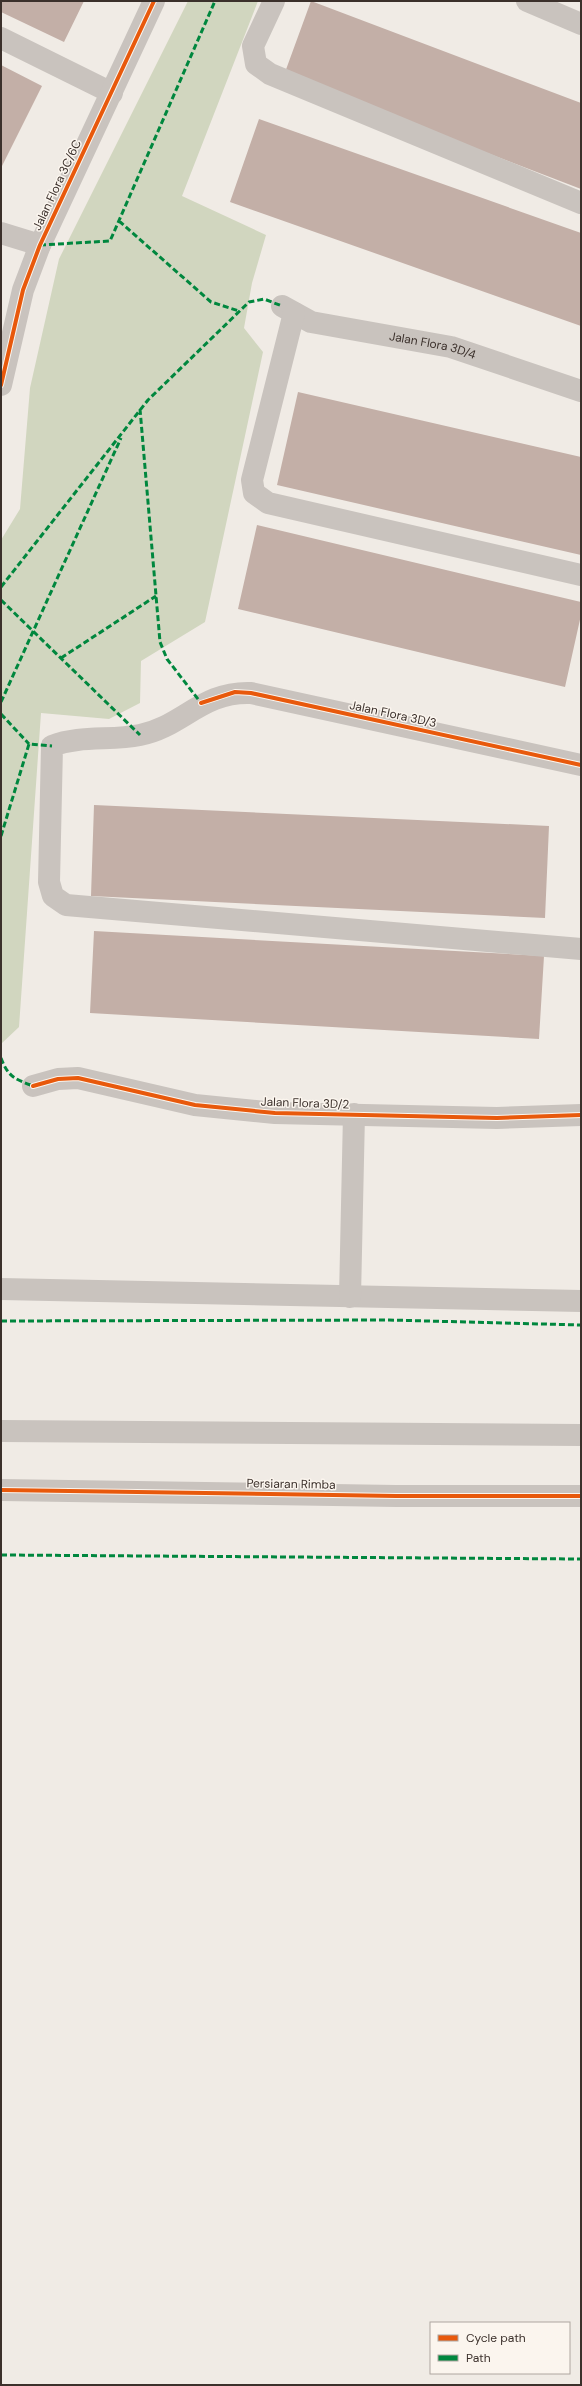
<svg xmlns="http://www.w3.org/2000/svg" width="582" height="2386" font-family="'DM Sans',sans-serif">
<style>
.green{fill:#d1d6bf}
.building{fill:#c3afa7}
.lines{fill:none;stroke-linecap:round;stroke-linejoin:round}
.minor{stroke:#c9c3be;stroke-width:22}
.quiet{stroke:#00873e;stroke-width:3;stroke-dasharray:6 3;stroke-linecap:butt}
.cycleway-casing{stroke:#fbf5ee;stroke-width:6}
.cycleway{stroke:#e8590c;stroke-width:4}
.labels{text-anchor:middle;dominant-baseline:central;stroke-width:3;stroke-linejoin:round;paint-order:stroke}
.street-label{font-size:12px;fill:#3b302b;stroke:#fbf5ee}
</style>
<rect width="100%" height="100%" fill="#f0ebe5"/>
<!-- green -->
<path class="green" d="M188,1H258L182,196L266,235L252,283L244,328L263,352L205,622L141,661L140,703L109,719L41,713L19,1027L1,1044V540L20,509L30,388L59,259Z"/>
<!-- building -->
<path class="building" d="M1,1H84L64,42L1,12Z
M311,1L581,103V189L284,75Z
M1,65L42,86L1,168Z
M259,119L581,233V326L230,202Z
M298,392L581,457V555L277,485Z
M257,525L581,602V615L565,687L238,609Z
M94,805L549,826L545,918L91,896Z
M94,931L544,956L539,1039L90,1013Z"/>
<g class="lines">
<!-- minor -->
<g class="minor">
<path d="M274,1L253,46L256,64L270,74L581,203"/>
<path d="M527,1L581,24"/>
<path d="M1,38L112,93"/>
<path d="M1,233L40,245"/>
<path id="s1" d="M282,306L311,322L451,347L581,391"/>
<path d="M294,313L252,480L254,493L268,503L581,575"/>
<path d="M1,385L23,290L40,245L154,1"/>
<path d="M581,765L251,693C202,691 182,727 140,735C111,741 80,735 52,746L49,882L53,896L66,905L581,949"/>
<path d="M33,1086L58,1079L78,1078L195,1105L275,1113L497,1118L581,1115"/>
<path d="M1,1289L581,1301"/>
<path d="M350,1297L354,1114"/>
<path d="M1,1431L581,1435"/>
<path d="M1,1490L396,1496H581"/>
</g>
<!-- quiet -->
<path class="quiet" d="M119,221L211,302L239,311
M40,245L110,241L215,1
M140,409L160,642L167,659L201,703
M1,587L148,400L249,302L264,299L282,306
M1,600L140,735
M61,658L156,596
M1,702L121,438
M1,714L29,744
M1,836L29,744L52,746
M1,1058C8,1077 15,1079 33,1086
M1,1321L389,1320L581,1325
M1,1555L581,1559"/>
<!-- cycleway casing -->
<g class="cycleway-casing">
<path id="cycleway" d="M1,385L23,290L40,245L154,1
M201,703L235,692L251,693L581,765
M33,1086L58,1079L78,1078L195,1105L275,1113L497,1118L581,1115
M1,1490L396,1496H581"/>
</g>
<!-- cycleway -->
<use href="#cycleway" class="cycleway"/>
</g>
<g class="labels">
<!-- street labels -->
<g class="street-label">
<text transform="translate(57 185) rotate(-65)">Jalan Flora 3C/6C</text>
<text stroke="none"><textPath href="#s1" startOffset="157">Jalan Flora 3D/4</textPath></text>
<text transform="translate(393 714) rotate(12)">Jalan Flora 3D/3</text>
<text transform="translate(305 1103) rotate(2)">Jalan Flora 3D/2</text>
<text transform="translate(291 1484) rotate(1)">Persiaran Rimba</text>
</g>
</g>
<!-- border -->
<rect width="582" height="2386" fill="none" stroke="#3b302b" stroke-width="4"/>
<!-- legend -->
<rect x="430" y="2322" width="140" height="52" fill="#fbf5ee" stroke="#aea6a0"/>
<rect x="438" y="2335" width="20" height="6" fill="#e8590c" stroke="#aea6a0"/>
<text x="466" y="2342" font-size="12" fill="#3b302b">Cycle path</text>
<rect x="438" y="2355" width="20" height="6" fill="#00873e" stroke="#aea6a0"/>
<text x="466" y="2362" font-size="12" fill="#3b302b">Path</text>
</svg>
